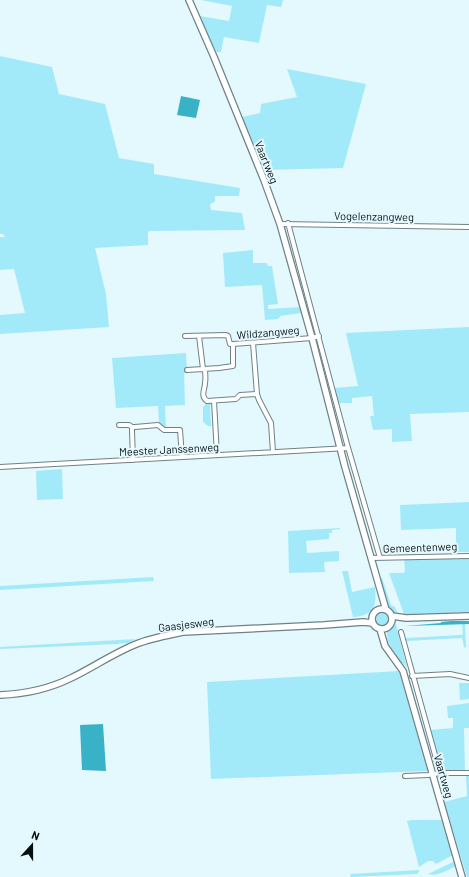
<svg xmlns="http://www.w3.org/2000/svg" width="469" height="877" font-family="Barlow,sans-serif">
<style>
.green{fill:#a2eaf9}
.water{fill:#39b1c7}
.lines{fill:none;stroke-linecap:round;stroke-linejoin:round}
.street-casing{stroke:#6e8286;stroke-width:6}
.secondary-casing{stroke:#6e8286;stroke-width:8}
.street{stroke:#fff;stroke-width:4}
.secondary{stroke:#fff;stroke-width:5.5}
.labels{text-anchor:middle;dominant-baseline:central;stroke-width:4;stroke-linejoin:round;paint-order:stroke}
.street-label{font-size:11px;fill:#080f11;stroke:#e4f9fe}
</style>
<rect width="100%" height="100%" fill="#e4f9fe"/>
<!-- green -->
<path class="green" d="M201,0H283L281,7L267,5L259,43L224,37L221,52H216L200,16L229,21L232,6Z
M0,56L52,67L59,94L105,104L119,158L154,164V174L240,188L239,196H215V202L210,204L211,210L242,213L245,230L149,231L148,233V245L95,248L106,294L109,327L0,334V315L25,313L14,269L0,270V237H5L3,234H0Z
M287,69L366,84L343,168L265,170L242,117L260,113L261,104L297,97Z
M253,250V263H267L268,266H272L278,304L268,305V309L299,307L301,313L280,316L279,318L278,319L265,320L262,285L225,287L223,253Z
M469,327V412L410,414L412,441L392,442V429L373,430L370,416H374L372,396L352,398V403H338L333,388L358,386L346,333Z
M186,353L187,372L184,373L185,405L165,406L166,429L159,423L158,406L116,408L112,358Z
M206,402L213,403V405H210L211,425L214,426H208L203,422V407L205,405Z
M62,469L63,499L37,500L36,471Z
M469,502V552H456V528L401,530L400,505Z
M340,528V529L332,530V533H329V539L306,541L307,553L339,551V561L324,562L325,572L289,573L288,531Z
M469,556V612L404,614L389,573H404L405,570L404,559Z
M342,571H348L352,592L375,587C377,607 374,615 353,617Z
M153,577L154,581L0,590V586Z
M382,578L391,605L395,607L398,615C384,612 383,590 380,579Z
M376 619a7 7 0 1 1 14 0a7 7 0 1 1-14 0Z
M396,624L407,667L395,657L388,641L387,633L388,630Z
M462,624H465L466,648L464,647L462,638L406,641V638L461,635L463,634Z
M136,639L128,643L117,644L0,649V647Z
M399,671L404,682L428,771L211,779L207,682Z
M459,683H469V699L460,700Z
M469,703V728H464L465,771H443L441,769L430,730L453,728V718H448L447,706Z
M466,776H469V877H467L444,802L467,796Z
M412,820H443L453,855L436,864L433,861H428L419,867L407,821Z
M455,861L456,866C448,870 437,877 428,874Z
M419,870V872L417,874L351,877L350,874Z"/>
<!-- water -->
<path class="water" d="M181,96L200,100L196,118L177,115Z
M451,621H469V624L406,626L441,623V622Z
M103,724L106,771L82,770L80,725Z"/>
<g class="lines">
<!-- street casing -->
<g class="street-casing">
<path id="street" d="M288,223L347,444L380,558
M280,224L469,227
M185,336L226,335L228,336L230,344H233L312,338L319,336
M199,336L203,369
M253,343L257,394L259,400L271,423L273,452
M205,369C205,373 206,378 205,383C205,389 200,396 207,401L236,399L240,395L257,394
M187,370L219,368L233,366V344
M214,401L217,455
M119,425H129L132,427
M133,460L132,431V427H135L158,425L164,430H180L182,457
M0,467L348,448
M372,558L469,556
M401,632L440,773
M412,676L450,674L469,678
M405,776L428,775L440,773H469"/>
</g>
<!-- secondary casing -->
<g class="secondary-casing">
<path id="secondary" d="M189,0L214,57L264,180L280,224L312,338L345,467L386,610
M372 619a10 10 0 1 1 20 0a10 10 0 1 1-20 0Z
M392,616L406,618L469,616
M380,629L385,646L403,671L462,877
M0,695C24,694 49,689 71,678C94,667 115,652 139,643C153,638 168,635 183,632L324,625L363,622L373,623"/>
</g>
<!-- street -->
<use href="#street" class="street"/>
<!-- secondary -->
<use href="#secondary" class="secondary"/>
</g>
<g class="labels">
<!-- street labels -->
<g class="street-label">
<text transform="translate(267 162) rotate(68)">Vaartweg</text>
<text transform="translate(374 216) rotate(1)">Vogelenzangweg</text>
<text transform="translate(268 332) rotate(-5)">Wildzangweg</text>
<text transform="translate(169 449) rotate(-3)">Meester Janssenweg</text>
<text transform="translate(420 547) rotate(-2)">Gemeentenweg</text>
<text transform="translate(186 624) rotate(-7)">Gaasjesweg</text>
<text transform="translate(444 776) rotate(74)">Vaartweg</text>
</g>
</g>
<!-- north arrow -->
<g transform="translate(32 845) rotate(21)" stroke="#e4f9fe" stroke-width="3" paint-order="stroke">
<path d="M0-3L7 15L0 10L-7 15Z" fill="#080f11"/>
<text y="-6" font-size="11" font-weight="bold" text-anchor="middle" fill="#080f11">N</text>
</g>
</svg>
